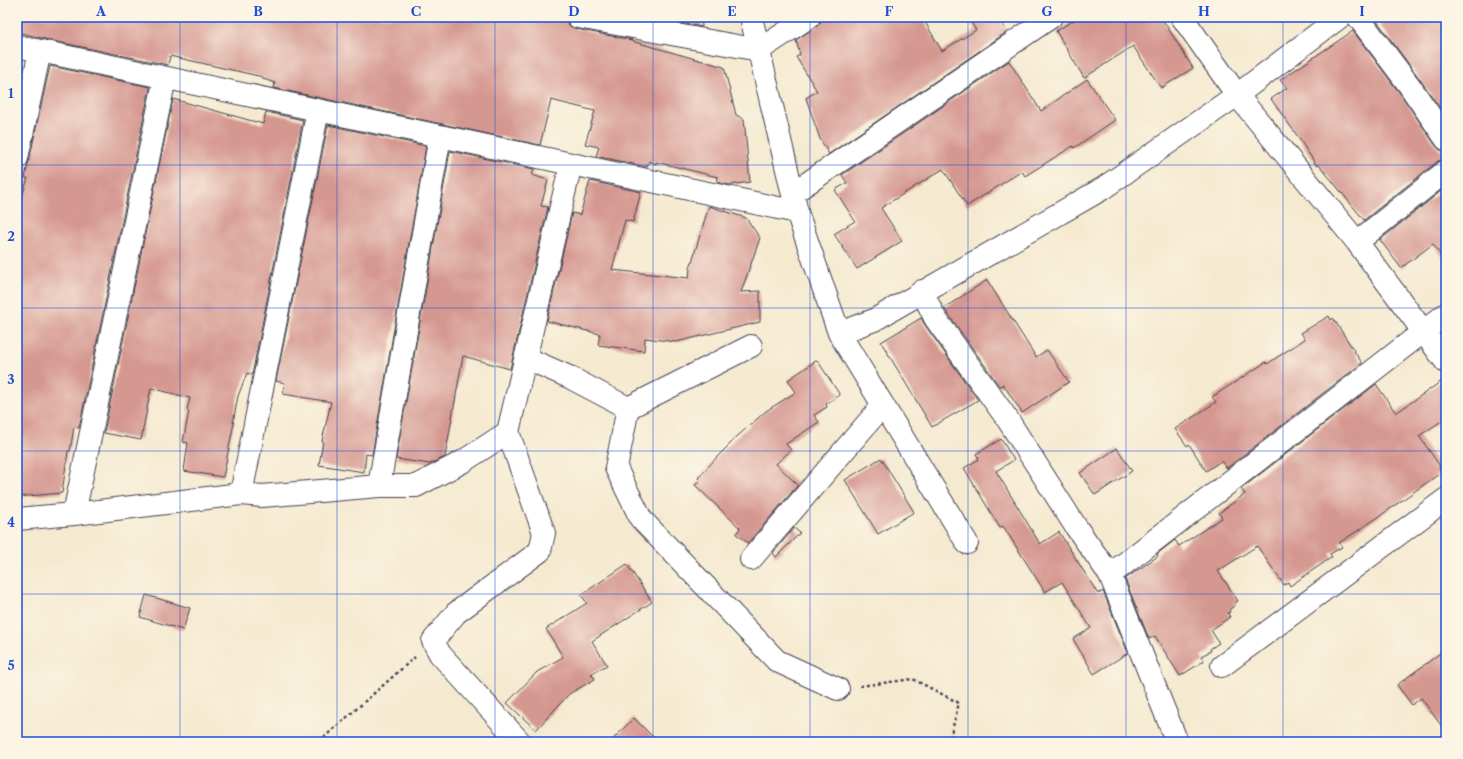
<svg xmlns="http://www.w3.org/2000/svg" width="1463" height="759" font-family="'Libre Caslon Text',serif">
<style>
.building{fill:#d59891}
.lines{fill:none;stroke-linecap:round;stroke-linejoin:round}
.minor-casing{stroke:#424051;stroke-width:24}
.path{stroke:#424051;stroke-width:2.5;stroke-dasharray:3 3;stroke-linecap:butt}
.minor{stroke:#fff;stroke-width:22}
.grid{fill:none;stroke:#1d4ed8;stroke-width:1;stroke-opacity:0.55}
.neatline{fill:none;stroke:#1d4ed8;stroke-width:1.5}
.grid-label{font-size:13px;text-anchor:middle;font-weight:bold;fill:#1d4ed8}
</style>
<rect width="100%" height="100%" fill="#fcf5e5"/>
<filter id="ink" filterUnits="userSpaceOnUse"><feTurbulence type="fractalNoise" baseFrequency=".025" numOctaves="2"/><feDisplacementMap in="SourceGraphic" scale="8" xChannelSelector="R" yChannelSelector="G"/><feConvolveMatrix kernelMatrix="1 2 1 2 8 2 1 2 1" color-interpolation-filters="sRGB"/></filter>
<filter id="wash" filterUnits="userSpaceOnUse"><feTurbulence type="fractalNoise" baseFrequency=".012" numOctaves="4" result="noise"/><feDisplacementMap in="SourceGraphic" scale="16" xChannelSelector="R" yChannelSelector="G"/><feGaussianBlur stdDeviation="0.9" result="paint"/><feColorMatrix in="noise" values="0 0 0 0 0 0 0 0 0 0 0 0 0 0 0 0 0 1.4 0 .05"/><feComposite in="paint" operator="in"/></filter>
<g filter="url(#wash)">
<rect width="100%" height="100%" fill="#f5ead0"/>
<g id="blocks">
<!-- building -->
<path class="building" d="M17,17H566V22L570,26L576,29L632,40H628L724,67L736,115L744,119L750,182L729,185L717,182L718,177L656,162V164L649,161L647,167L596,156L599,147L585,144L595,111L551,100L540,145L274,88L275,83L263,79V77L170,56L168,65L53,41L17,32Z
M648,17H701L702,27Z
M821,17H922L942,51L976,30L967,17H998L1007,32L829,154L820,139L806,98L817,91L796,57L800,55L796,40L816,27L820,23Z
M1079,17H1161L1193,68L1161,88L1133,46L1084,78L1056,31Z
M1383,17H1439L1446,28V117L1419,78L1377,21Z
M1353,31L1399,92L1436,146L1440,150L1446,151V159L1438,161L1364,220L1319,165L1317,166L1296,134L1271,99L1287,88L1280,80Z
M1009,61L1041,111L1087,79L1115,120L1074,148L1073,146L1025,176L1022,171L967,206L943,169L881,208L902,241L857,269L834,234L855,221L835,190L847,183L842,175Z
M50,66L150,87L79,428L74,427L70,451H68L62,493L17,497V212L28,178H25Z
M173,99L263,124L266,112L303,120L252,375L247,373L238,396L233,423H234L223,477L184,471L188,443L183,442L189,411L187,410L190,398L151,388L141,440L104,433Z
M328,125L426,146L372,455L366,454L364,472L319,465L323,441H322L331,402L283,394L285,383L276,381Z
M450,151L534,169L532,175L548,180L541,206L548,207L510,369L463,356L445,457L430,464L396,459Z
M590,181L641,192L633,222L625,220L612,270L689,278L690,268L709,206L746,218L760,238L741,292L760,291V322L676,342L645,338L644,351L598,345L600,334L547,321L572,213L580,215Z
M1446,187V263L1433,244L1401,268L1380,240Z
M987,280L1036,357L1047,350L1069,382L1022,413L1003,384L1000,387L944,308Z
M1329,316L1331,320L1333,318L1362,363L1227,468L1221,461L1206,471L1189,444L1187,446L1175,429L1216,402L1212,397L1266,362L1267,364L1305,339L1301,333Z
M921,318L925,325L978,400L932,427L881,342Z
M817,360L840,395L826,404L827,407L814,415L819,422L786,444L791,450L776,464L798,485L748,543L736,534L740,528L695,485L700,480L698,478L717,457L732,442V441L766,411L796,392L788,380Z
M1446,378V418L1419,436L1440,466L1439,467L1442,472L1377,518L1339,543L1342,547L1330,554L1332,557L1290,586L1288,582L1284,585L1257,546L1218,571L1238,601L1234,603L1235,605L1229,610L1230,612L1228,613L1230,617L1211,630L1219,643L1210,649L1211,651L1201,656L1204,661L1180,676L1155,636L1149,639L1125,579L1158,556L1157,554L1175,540L1179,546L1222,518L1219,513L1245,494L1241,489L1376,384L1396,413Z
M1001,439L1014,460L996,471L1040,544L1059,532L1098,594L1103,591L1128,653L1094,674L1073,639L1091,628L1062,582L1045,592L1003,526L1000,528L964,468L979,459L976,454Z
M1117,448L1132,471L1095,495L1080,473Z
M881,458L914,512L878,534L845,480Z
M794,528L800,533L776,557L773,553Z
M627,564L652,602L592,641L607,665L591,674L595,679L569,694L536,730L507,703L537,672L563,657L546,629L587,603L581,595Z
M146,595L190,608L183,630L140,617Z
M1446,649V732L1421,698L1412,705L1397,685Z
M634,718L658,742H610Z"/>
</g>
</g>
<g filter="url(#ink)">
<use href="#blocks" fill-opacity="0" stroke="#424051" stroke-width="1"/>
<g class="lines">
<!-- minor casing -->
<g class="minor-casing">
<path id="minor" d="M578,17L759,50L809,17
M751,17L797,212L839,333L967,543
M1182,17L1237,95L1357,242L1446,362
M1358,17L1409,85L1446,139
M17,46L797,212
M17,158L40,51
M793,193L1051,17
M1357,242L1446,171
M922,291L935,318L1008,420L1076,527L1110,575
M839,333L874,320L1102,189L1237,95L1340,17
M526,358L569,377L628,408L751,346
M628,408L616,468L641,519L777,661L838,689
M508,432L544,533L540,551L456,613L433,641L440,654L520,742
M379,486L440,136
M241,494L318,110
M74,514L165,78
M17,519L74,514L241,494L262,496L379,486H416L462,462L508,432L571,164
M751,559L883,405
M1222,666L1446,499
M1177,742L1110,575L1446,314"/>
</g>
<!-- path -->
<path class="path" d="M860,686L913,679L959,703L949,742
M319,742L415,657"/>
<!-- minor -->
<use href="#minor" class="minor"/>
</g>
</g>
<!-- grid -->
<path class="grid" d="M180,17V742M337,17V742M495,17V742M653,17V742M810,17V742M968,17V742M1126,17V742M1283,17V742M17,165H1446M17,308H1446M17,451H1446M17,594H1446"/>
<!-- margin -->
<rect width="1463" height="759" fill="none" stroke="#fcf5e5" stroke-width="44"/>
<rect x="22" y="22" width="1419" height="715" class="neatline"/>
<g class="grid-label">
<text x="101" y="16">A</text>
<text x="258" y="16">B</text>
<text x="416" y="16">C</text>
<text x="574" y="16">D</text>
<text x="732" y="16">E</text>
<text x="889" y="16">F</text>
<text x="1047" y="16">G</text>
<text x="1204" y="16">H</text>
<text x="1362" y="16">I</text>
<text x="11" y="98">1</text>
<text x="11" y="241">2</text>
<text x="11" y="384">3</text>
<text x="11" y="527">4</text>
<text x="11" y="670">5</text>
</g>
</svg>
